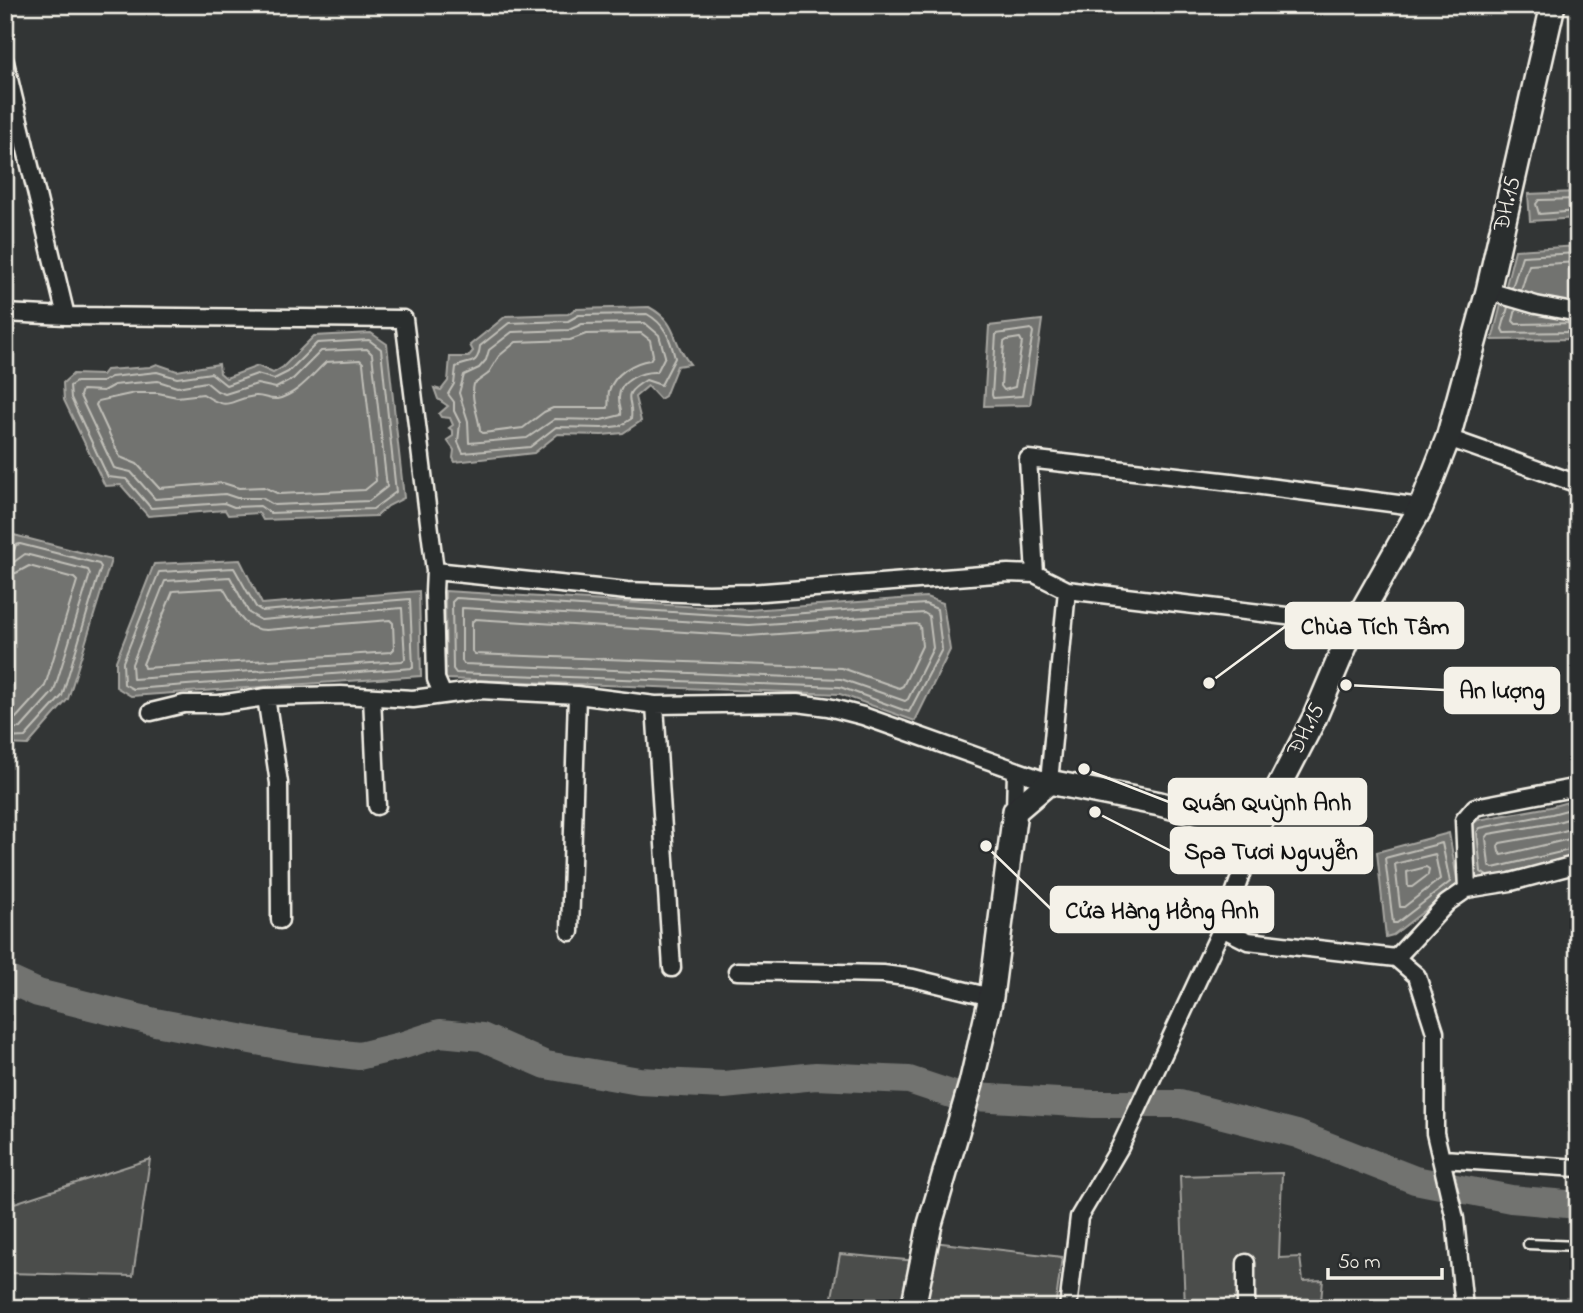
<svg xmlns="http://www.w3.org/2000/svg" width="1583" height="1313" font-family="'Indie Flower',sans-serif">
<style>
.green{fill:#4b4d4c;stroke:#a09f9a;stroke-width:2}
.water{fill:#727370;stroke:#a6a5a0;stroke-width:2}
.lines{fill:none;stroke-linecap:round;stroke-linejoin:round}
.shore{stroke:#c0bfb8;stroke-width:2}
.river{stroke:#727370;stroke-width:28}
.lane-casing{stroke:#f4f1e8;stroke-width:13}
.street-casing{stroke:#f4f1e8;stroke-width:21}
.secondary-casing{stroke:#f4f1e8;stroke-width:28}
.lane{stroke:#2a2d2e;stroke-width:8}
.street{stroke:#2a2d2e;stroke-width:16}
.secondary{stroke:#2a2d2e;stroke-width:23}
.labels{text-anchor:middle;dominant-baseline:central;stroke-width:5;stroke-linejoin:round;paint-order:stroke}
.street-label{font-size:23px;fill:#f4f1e8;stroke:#2a2d2e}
.leader{fill:none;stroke:#f4f1e8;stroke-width:2.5}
.callout-dot{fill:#f4f1e8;stroke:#2a2d2e;stroke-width:2.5}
.callout{fill:#f4f1e8;stroke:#f4f1e8;stroke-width:2.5}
.callout-label{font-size:24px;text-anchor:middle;font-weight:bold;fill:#111}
</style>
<rect width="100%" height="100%" fill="#323535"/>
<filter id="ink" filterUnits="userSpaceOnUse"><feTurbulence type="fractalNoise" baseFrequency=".0143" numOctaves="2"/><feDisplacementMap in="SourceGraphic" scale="14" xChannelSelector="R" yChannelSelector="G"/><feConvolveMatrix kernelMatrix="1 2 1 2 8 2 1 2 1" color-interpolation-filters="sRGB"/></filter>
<g filter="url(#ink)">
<!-- green -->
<path class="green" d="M150,1159L133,1276L5,1273V1206Z
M1282,1173L1279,1258L1300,1257L1303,1281L1323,1280L1321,1301L1302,1303L1301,1308H1185L1180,1176Z
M933,1242L1062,1257L1055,1308H925Z
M840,1254L917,1261L903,1308H830Z"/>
<!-- water -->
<path class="water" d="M1578,185V218L1530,221L1528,194L1577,192Z
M1578,246V339L1492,340L1515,250Z
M649,307C680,324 670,341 690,364L677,366L665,396L660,399L648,386L635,397L641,421L623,433L602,435L558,434L534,453L455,462L453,458L454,450L447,440L453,436V431L449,428L453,425L450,418L441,417L439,414L448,406L438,399L434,388L441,390L448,381L450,357H468L473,351L470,345L506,316L568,314L575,309Z
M1042,320L1030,405L984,406L989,326Z
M371,333L387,344L404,498L388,506L377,516L263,520L259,513L228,515L225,510L148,516L121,485L105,486L64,400L63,383L73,374L102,375L106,370L150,367L157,364L177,371L219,364L220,373L226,378L258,366L273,373L283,367L314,336Z
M10,534L111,560L68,699L28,745L5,744V574Z
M240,560L262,604L419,591L421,676L131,696L116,687V661L154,564Z
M445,591L749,610L926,597L943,603L950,650L915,721L840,694L446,679Z
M1578,799V863L1475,881L1469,827L1478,820L1550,807Z
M1449,833L1458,885L1393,935L1386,937L1377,852Z"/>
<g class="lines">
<!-- shore -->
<path class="shore" d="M1578,199L1539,200L1536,204L1539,214L1578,211
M1512,288L1522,256L1578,253
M1521,291L1529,265L1578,262
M1508,307L1502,329L1504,333L1578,332
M1516,309L1513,321L1516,324L1578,323
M647,314C665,324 670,338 675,358L661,385L646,380C618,397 634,397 631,419L620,426L602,428L556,427L530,447L463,453L458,442L460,423L454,411V402L448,394L454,384L456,367C469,360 478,367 480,346L509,323L568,321L579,315Z
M645,323L659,335L665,356L657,372C643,371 618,380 619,399C619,405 622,409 621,415L601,420L555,419L527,438L469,443L468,421L459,393L464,375L479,368L486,360L489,350L512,332L569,330L582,324Z
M1031,329L1033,332L1022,396L993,398L992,395L996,334Z
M641,333L650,340L653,355L650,360C634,362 614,374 609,391C608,397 609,403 608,408H553L544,412L523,428L483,433L480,431C479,415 470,400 474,384L488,374L499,356L516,342L570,340L586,334Z
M1020,338L1022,342L1015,387L1004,390L1001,386L1004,342L1007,340Z
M369,340L381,349L396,492L373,509L270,513L260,506L234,507L224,503L151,508L126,479L108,477L71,398L70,386L76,382H102L111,377L157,372L177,378L211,373L226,385L257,374L274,379L288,372L317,343Z
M367,349L372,354L387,487L369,501L274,505L262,498H237L225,494L155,499L131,472L114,468L80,396L82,390L103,391L114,385L134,383L158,381L177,387L206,382L217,391L225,394L257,384L276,388L293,379L321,351Z
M360,360L363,363L376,481L365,490L279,494L264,487L239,488L223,483L159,488L137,464L120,457L96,405L98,401L135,393H158L177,397L203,394C231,413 228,399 255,396C262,395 269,400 277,399C297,395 312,375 326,362Z
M5,555L13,553L16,545L20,544L99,564L101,567L62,696L25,737L5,738
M5,564L14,562L25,554L88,570L90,574L54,691L21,728L5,729
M234,568L256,607L262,611L410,599L413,668L133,689L124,684L123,662L159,572Z
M5,574L16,573L29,566L74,578L77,581L45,686L16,718H5
M230,577L249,613L261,620L402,608L405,659L402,661L133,679L132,664L165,581Z
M223,588C236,606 239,630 266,630L390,620L393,623L394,649L391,652L144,668L143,664L173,591Z
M456,598L749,617L925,604L937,609L942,649L909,712L840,687L456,673L453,669L452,602Z
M462,608L749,625L924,613L929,616L933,648L908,699L905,701L841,679L464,664L462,661Z
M475,619L749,636L917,624L920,626L922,646L903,686L899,688L842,668L475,654L472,651V622Z
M1578,816L1554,823L1489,834L1486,838L1489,865L1493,868L1578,848
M1578,827L1556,833L1500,843L1498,846L1499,852L1502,855L1578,837
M1442,843L1450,882L1397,923H1393L1385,858Z
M1435,854L1440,879L1404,907H1400L1395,864Z
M1426,867L1429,869L1428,875L1412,887H1408L1407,872Z
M1487,876L1481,872L1477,832L1480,828L1552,814L1578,807"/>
<!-- river -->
<path class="river" d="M5,978L38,993L155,1022L294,1048L359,1056L404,1045L440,1033L482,1037L546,1065L639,1081L724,1085L816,1076L909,1080L957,1096L1093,1104H1180L1297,1134L1415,1180L1511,1199L1578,1205"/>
<!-- lane casing -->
<g class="lane-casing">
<path id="lane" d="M1528,1244L1578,1246"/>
</g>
<!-- street casing -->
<g class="street-casing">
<path id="street" d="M5,62L66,316
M1488,291L1536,305L1578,313
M5,313L66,316L404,319L435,571L434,592L436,679L443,695
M1448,438L1578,484
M435,571L627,591L708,594L751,593L1008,573L1035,574L1067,590L1337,622L1353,627
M1035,574L1028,459L1231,482L1421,507
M266,697L279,783L280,920
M372,697L377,806
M655,705L672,968
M151,712L184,704H219L266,697L341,695L413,699L480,690L577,695L655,705L797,703L828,707L863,716L1049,782L1067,590
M1015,811L1016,771
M1257,829L1222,928L1248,941L1396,958L1417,976L1435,1032V1133L1455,1219L1464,1308
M1467,889L1464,820L1475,807L1578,787
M570,932L577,695
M1396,958L1447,903L1467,889L1511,882L1578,864
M737,971L883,974L913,978L991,997
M1443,1159L1578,1168
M1068,1308L1079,1217L1120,1147L1222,928
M1246,1308V1263"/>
</g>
<!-- secondary casing -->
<g class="secondary-casing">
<path id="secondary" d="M913,1308L930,1224L971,1084L991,997L1015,811L1049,782L1160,804L1257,829L1314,719L1353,627L1421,507L1448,438L1488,291L1553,5"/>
</g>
<!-- lane -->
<use href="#lane" class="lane"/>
<!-- street -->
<use href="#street" class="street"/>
<!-- secondary -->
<use href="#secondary" class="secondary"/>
</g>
</g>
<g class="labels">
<!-- street labels -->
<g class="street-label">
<text transform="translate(1508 204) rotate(-77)">ĐH.15</text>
<text transform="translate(1307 730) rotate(-63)">ĐH.15</text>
</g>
</g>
<!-- callouts -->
<path class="leader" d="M1209 683L1286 626M1346 685L1445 690M1084 769L1169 802M1095 812L1171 851M986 846L1051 909"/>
<g class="callout-dot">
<circle cx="1209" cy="683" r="7"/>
<circle cx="1346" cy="685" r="7"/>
<circle cx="1084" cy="769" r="7"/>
<circle cx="1095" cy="812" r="7"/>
<circle cx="986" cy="846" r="7"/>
</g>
<g class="callout">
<rect x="1286" y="603" width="177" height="45" rx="7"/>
<rect x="1445" y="668" width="114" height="45" rx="7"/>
<rect x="1169" y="779" width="197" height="45" rx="7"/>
<rect x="1171" y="828" width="201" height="45" rx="7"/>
<rect x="1051" y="887" width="222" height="45" rx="7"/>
</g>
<g class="callout-label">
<text x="1375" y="634">Chùa Tích Tâm</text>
<text x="1502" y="698">An lượng</text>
<text x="1267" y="810">Quán Quỳnh Anh</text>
<text x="1271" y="859">Spa Tươi Nguyễn</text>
<text x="1162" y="918">Cửa Hàng Hồng Anh</text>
</g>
<!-- margin -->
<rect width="1583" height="1313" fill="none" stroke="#2a2d2e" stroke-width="28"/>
<rect x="14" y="14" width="1555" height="1285" fill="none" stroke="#f4f1e8" stroke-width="2.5" filter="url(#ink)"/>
<!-- scale -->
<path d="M1328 1268v10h114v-10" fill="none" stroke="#f4f1e8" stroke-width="3.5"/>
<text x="1338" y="1268" font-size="21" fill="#f4f1e8" stroke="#2a2d2e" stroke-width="5" paint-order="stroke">50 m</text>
</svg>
